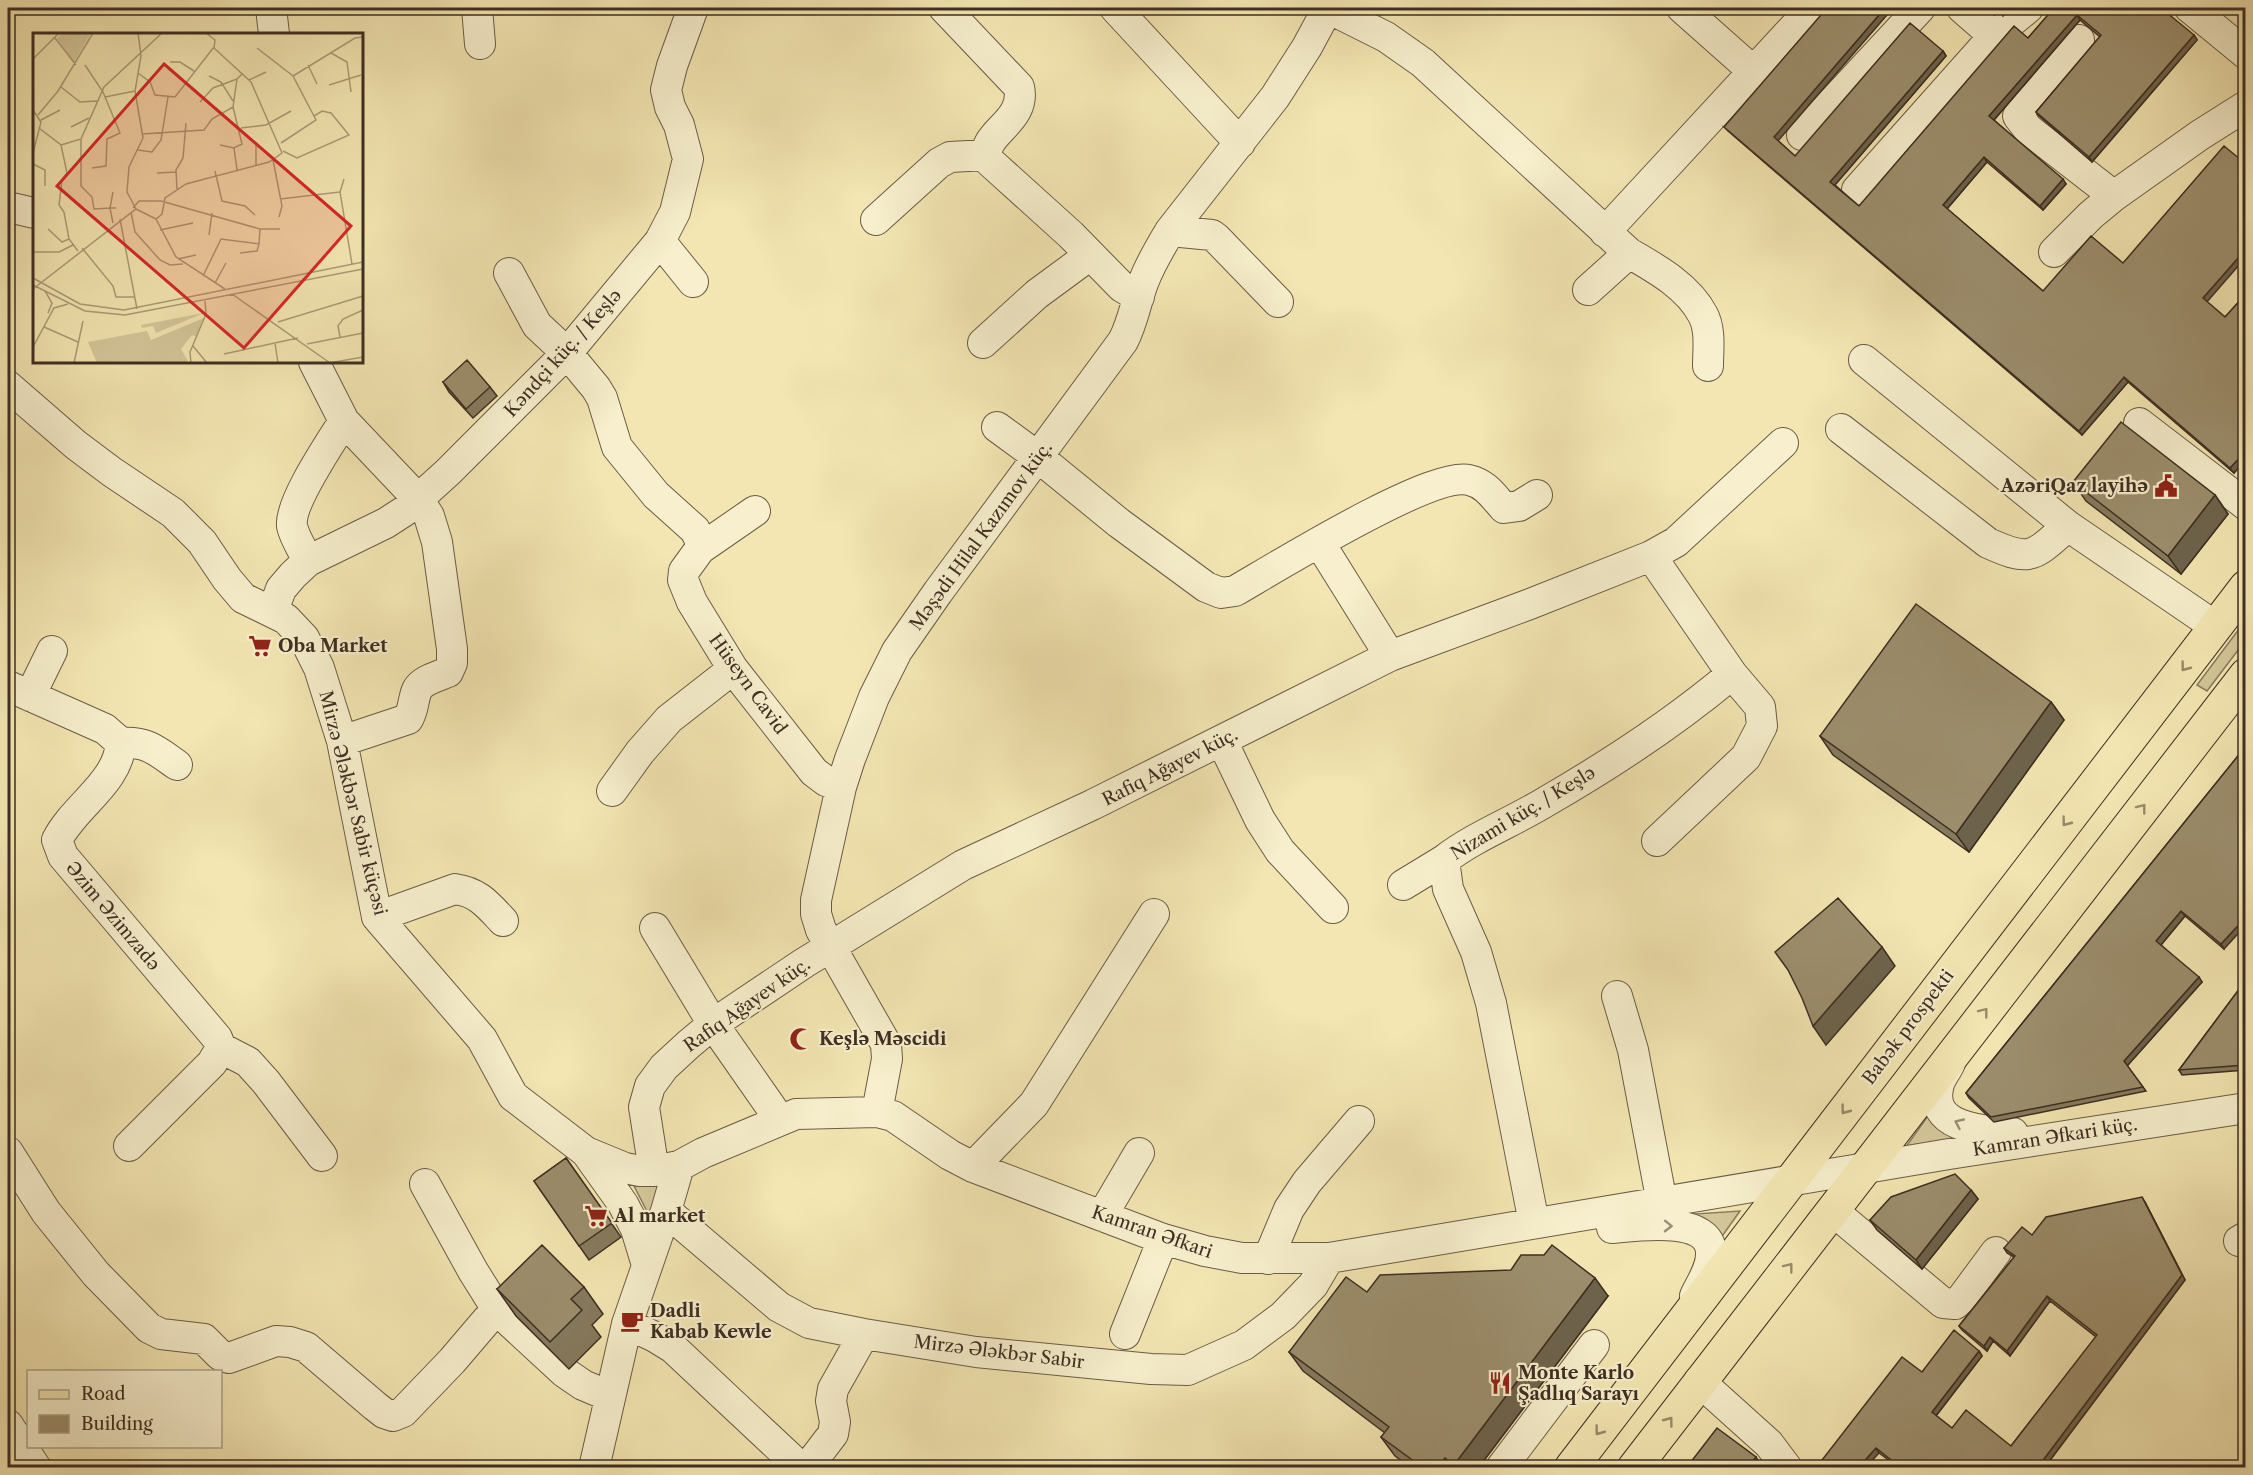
<svg xmlns="http://www.w3.org/2000/svg" width="2253" height="1475" font-family="'Libre Caslon Text',serif">
<style>
.green{fill:#d4c79a;stroke:#897a5e;stroke-width:1.5}
.lines{fill:none;stroke-linecap:round;stroke-linejoin:round}
.minor-casing{stroke:#6b5c46;stroke-width:32}
.major-casing{stroke:#3e2e22;stroke-width:35}
.minor{stroke:#f7efcd;stroke-width:30}
.major{stroke:#f3e6b2;stroke-width:33}
.wall{fill:#867a5e;stroke:#3e2e22;stroke-width:1.5}
.shaded-wall{fill:#6d634c;stroke:#3e2e22;stroke-width:1.5}
.building{fill:#9c8e6d;stroke:#3e2e22;stroke-width:1.5}
.oneway{stroke:#988a6a}
.oneway2{stroke:#9a8e78}
.labels{text-anchor:middle;dominant-baseline:central;stroke-width:4.5;stroke-linejoin:round;paint-order:stroke}
.street-label{font-size:18px;fill:#3e2e22;stroke:#f7efcd}
.poi-label{font-size:18px;font-weight:bold;fill:#3e2e22;stroke:#f7efcd;text-anchor:start}
.inset-road{fill:none;stroke:#ab9c78;stroke-width:1.5}
.view{fill:#d62828;fill-opacity:0.15;stroke:#d62828;stroke-width:3}
.inset-edge{fill:none;stroke:#3e2e22;stroke-width:3}
</style>
<rect width="100%" height="100%" fill="#f3e6b2"/>
<filter id="stains"><feTurbulence type="fractalNoise" baseFrequency=".00333" numOctaves="4"/><feColorMatrix values="0 0 0 0 .2 0 0 0 0 .09 0 0 0 0 .02 0 0 0 .5 -.17"/></filter>
<radialGradient id="worn" r=".72"><stop offset=".6" stop-color="#630" stop-opacity="0"/><stop offset="1" stop-color="#630" stop-opacity=".3"/></radialGradient>
<!-- green -->
<path class="green" d="M2245,621V641L2207,691L2197,685Z
M1930,1113L1969,1141L1903,1151Z
M634,1186H662L650,1217Z
M1740,1211L1718,1242L1679,1215Z"/>
<g class="lines">
<!-- minor casing -->
<g class="minor-casing">
<path id="minor" d="M271,8L274,34
M477,8L480,44
M944,8L1019,87C1027,123 979,133 988,160L1071,235L1122,287L1139,297
M1115,8L1240,143
M1328,8L1386,37L1423,63L1629,253C1655,268 1688,286 1703,315C1711,330 1708,350 1708,366
M1682,8L1753,71
M1962,8L1994,36
M2190,8L2246,54
M2079,40L2026,102L2018,116L2028,129L2114,196
M1802,135L1920,8
M1857,190L1994,36L2028,8
M8,207L34,213
M876,220L939,163L950,157L986,155
M1170,231L1212,235L1216,238L1278,302
M1605,232L1812,8
M660,241L693,282
M2054,252L2091,215L2114,196L2200,135L2246,106
M509,273L537,325L567,353L596,388L602,398L617,447L656,495L695,530L700,540V549L684,571L683,580L692,602L733,669L814,772L826,781L841,787
M1588,290L1629,253
M983,343L1037,294L1090,255
M1864,360L2068,526L2216,627
M314,362L344,421L418,499L429,516L437,542L452,649V663L448,672C439,676 422,680 417,690C413,699 414,709 408,719L342,741
M8,386L76,445L112,472L173,513L202,542L227,579L243,598L286,619L304,638L319,668L342,741L377,917L482,1039L513,1096L586,1152L625,1168L640,1171H654L679,1166L703,1153L796,1114L877,1112L893,1116L950,1155L973,1167L1163,1239L1205,1251L1242,1258H1329L1949,1154L2246,1108
M2139,423L2246,505
M997,427L1038,457L1119,523L1206,587L1221,593L1235,591C1275,568 1431,471 1469,480C1486,484 1493,496 1504,508L1519,506L1537,495
M1841,429L1988,543C2032,563 2033,556 2068,526
M1319,542L1390,656
M700,549L755,511
M308,561C303,550 294,537 292,526C289,503 331,442 344,421
M273,611L281,589L293,575L308,561L386,523L406,510L448,472L567,353L660,241L675,212L688,159L679,125L670,107L666,90L672,66L693,8
M8,686L105,729L121,743C118,783 74,806 57,840L63,856L217,1038L221,1048L212,1063L129,1146
M30,696L52,651
M1222,741L1260,820L1280,851L1333,908
M121,743C147,741 157,751 177,765
M612,791L640,752L669,719L733,669
M1657,841L1746,757L1762,726L1760,707L1732,674
M1403,885L1444,860
M377,917L455,889C478,892 488,905 503,921
M655,928L713,1024L780,1120
M1617,996L1633,1050L1662,1203
M221,1048L248,1062L266,1082L322,1156
M1950,1063C1947,1070 1941,1077 1939,1084C1926,1129 1985,1131 2013,1133
M877,1112L887,1059L886,1044L821,930L816,914V900L841,787L850,759L874,697L897,651L938,592L1123,341C1134,320 1136,299 1145,278C1152,261 1161,246 1170,231L1275,97L1307,47L1328,8
M8,1152L46,1212L96,1274L149,1328L161,1334L204,1339L220,1355L229,1358L276,1341L290,1342L306,1347L375,1406L384,1413L393,1416L403,1412L452,1361L487,1320L498,1311L564,1372L583,1385L609,1396
M586,1152L623,1204L636,1229L647,1265
M973,1167L1034,1104L1154,914
M654,1171L644,1107L650,1086L664,1067L689,1044L713,1024L804,963L963,865L1092,805L1390,656L1530,604L1651,556L1676,542L1783,443
M425,1184L473,1271L498,1311L513,1296
M666,1211L779,1307L809,1323L864,1334L976,1352L1151,1369L1188,1370L1244,1345L1283,1316L1313,1285L1329,1258
M1833,1211L1943,1303L1955,1304L1962,1298L1996,1252
M1102,1216L1139,1153
M1534,1223L1491,1003L1476,952L1448,889L1444,860C1475,836 1513,822 1547,801C1611,764 1675,722 1732,674L1651,556
M1612,1228C1636,1226 1710,1215 1711,1252C1712,1268 1701,1283 1695,1296
M2239,1241L2246,1237
M1268,1259L1289,1209L1307,1182L1359,1121
M627,1324L655,1337L673,1348L801,1468
M1125,1334L1163,1239
M1699,1381L1769,1444L1787,1468
M8,1425L36,1468
M594,1468L627,1324L666,1211L679,1166
M807,1468L833,1434L835,1422L831,1401L833,1389L864,1334
M1501,1468L1594,1345"/>
</g>
<!-- major casing -->
<g class="major-casing">
<path id="major" d="M1571,1468L2246,587
M1634,1468L2246,675"/>
</g>
<!-- minor -->
<use href="#minor" class="minor"/>
<!-- major -->
<use href="#major" class="major"/>
</g>
<!-- wall -->
<path class="wall" d="M2054,8L2194,35L2197,40L2092,162L2039,116L2036,112L2100,37L2080,20L1994,120L2066,184L2043,210L1987,162L1947,209L2043,291L2123,263L2207,302L2225,317L2246,294V459L2234,473L2128,382L2082,435L1728,131L1724,127L1778,141L1795,156L1943,51L1946,56L1835,185L1859,206L2028,38Z
M443,382L490,387L497,396L473,418L449,392Z
M2073,482L2215,495L2228,514L2181,574L2086,501Z
M2051,702L2064,720L1969,852L1833,755L1820,736Z
M2246,746L2224,949L2185,916L2161,945L2202,982L2127,1066L2146,1091L1994,1122L1969,1098L1966,1093Z
M2246,980V1070L2182,1075L2179,1070Z
M566,1158L621,1237L589,1260L534,1181Z
M1971,1190L1978,1199L1922,1269L1877,1230L1870,1220Z
M2145,1202L2185,1280L2045,1467H1898L1879,1453L1825,1467L1922,1372L1979,1351L1982,1356L1936,1416L1952,1428L2011,1446L2096,1337L2050,1301L2010,1356L1993,1341L1987,1351L1962,1330L1959,1326L2014,1257L2007,1253L2004,1248L2032,1235Z
M584,1287L603,1314L592,1325L601,1337L569,1369L516,1316L497,1289Z
M1367,1292L1608,1296L1479,1467H1410L1395,1456L1381,1437L1385,1433L1303,1371L1289,1352Z"/>
<!-- shaded-wall -->
<path class="shaded-wall" d="M1885,8H1893L1777,142L1774,137Z
M2003,8H2010L2003,16L2000,11Z
M2077,15L2080,20L1993,121L1989,116Z
M2194,35L2197,40L2092,162L2089,157Z
M1943,51L1946,56L1834,186L1830,182Z
M1984,157L1987,162L1946,210L1943,205Z
M2063,179L2066,184L2043,210L2040,206Z
M2246,249V257L2206,303L2203,298Z
M2124,377L2128,382L2082,435L2079,431Z
M2246,451V459L2234,473L2230,468Z
M2215,495L2228,514L2181,574L2168,556Z
M2051,702L2064,720L1969,852L1956,834Z
M2181,911L2185,916L2160,946L2156,941Z
M2246,917V925L2224,949L2221,944Z
M1882,947L1895,966L1826,1045L1813,1026Z
M2199,977L2202,982L2127,1066L2124,1061Z
M1971,1190L1978,1199L1922,1269L1916,1260Z
M2142,1197L2145,1202L2185,1280L2045,1467H2038L2182,1275Z
M1595,1278L1608,1296L1479,1467H1456L1454,1465Z
M2047,1296L2050,1301L2010,1356L2007,1351Z
M1990,1337L1993,1341L1987,1351L1984,1346Z
M1979,1351L1982,1356L1935,1417L1932,1412Z
M1876,1448L1879,1453L1866,1467H1859Z
M1756,1457L1759,1462L1755,1467H1748Z
M1445,1458L1452,1467H1438Z"/>
<!-- building -->
<path class="building" d="M1827,8H1885L1774,137L1795,156L1910,23L1943,51L1830,182L1859,206L2014,26L2028,38L2054,8H2161L2194,35L2089,157L2036,112L2101,35L2077,15L1989,116L2063,179L2040,206L1984,157L1943,205L2043,291L2091,236L2123,263L2224,146L2246,164V249L2203,298L2225,317L2246,294V451L2230,468L2124,377L2079,431L1724,127Z
M1995,8H2003L2000,11Z
M467,360L490,387L466,409L443,382Z
M2121,422L2215,495L2168,556L2073,482Z
M1916,604L2051,702L1956,834L1820,736Z
M2246,746V917L2221,944L2181,911L2156,941L2199,977L2124,1061L2143,1087L1991,1117L1966,1093Z
M1838,898L1882,947L1813,1026L1802,998L1788,970L1775,952Z
M2246,980V1065L2179,1070Z
M566,1158L612,1223L579,1246L534,1181Z
M1955,1174L1971,1190L1916,1260L1870,1220L1891,1197Z
M2142,1197L2182,1275L2038,1467H1900L1876,1448L1859,1467H1825L1822,1460L1902,1357L1922,1372L1954,1330L1979,1351L1932,1412L1952,1428L1966,1410L2011,1446L2097,1335L2047,1296L2007,1351L1990,1337L1984,1346L1959,1326L2015,1256L2004,1248L2022,1227L2032,1235L2046,1217Z
M542,1245L584,1287L571,1299L582,1310L550,1342L497,1289Z
M1552,1245L1595,1278L1454,1465L1445,1458L1438,1467H1422L1381,1437L1389,1427L1289,1352L1346,1277L1367,1292L1380,1275L1511,1270L1521,1255H1544Z
M1717,1428L1756,1457L1748,1467H1687Z"/>
<!-- one-way arrows -->
<defs><path id="oneway-chevron" d="M-2-3.5L2.5 0L-2 3.5" fill="none" stroke-width="1.6" stroke-linecap="round" stroke-linejoin="round" transform="scale(1.5)"/></defs>
<g class="oneway">
<use href="#oneway-chevron" transform="translate(2185 667) rotate(127)"/>
<use href="#oneway-chevron" transform="translate(2142 808) rotate(-52)"/>
<use href="#oneway-chevron" transform="translate(2066 822) rotate(127)"/>
<use href="#oneway-chevron" transform="translate(1984 1012) rotate(-52)"/>
<use href="#oneway-chevron" transform="translate(1845 1110) rotate(127)"/>
<use href="#oneway-chevron" transform="translate(1789 1267) rotate(-52)"/>
<use href="#oneway-chevron" transform="translate(1669 1421) rotate(-53)"/>
<use href="#oneway-chevron" transform="translate(1599 1431) rotate(127)"/>
</g>
<g class="oneway2">
<use href="#oneway-chevron" transform="translate(1959 1123) rotate(-155)"/>
<use href="#oneway-chevron" transform="translate(1668 1226) rotate(1)"/>
</g>
<!-- icons -->
<defs>
<g id="civic-bare" transform="scale(1.8)"><path d="M-.6-6.5H3V-4.5H.6V-3L4-1V1h2V6H-6V1h2V-1L-.6-3ZM-1.2 2.5V6h2.4V2.5Z" fill="#8f2418" stroke="#f7efcd" stroke-width="2.5" paint-order="stroke"/></g>
<g id="supermarket-bare" transform="scale(1.8)"><path d="M-6-5.5h2.5l.6 2H6L4.5 2H-2.5L-4.4-4H-6ZM-1.5 3.2a1.3 1.3 0 1 0 .1 0ZM3 3.2a1.3 1.3 0 1 0 .1 0Z" fill="#8f2418" stroke="#f7efcd" stroke-width="2.5" paint-order="stroke"/></g>
<g id="mosque-bare" transform="scale(1.8)"><path d="M3.5-4.9A6 6 0 1 0 3.5 4.9A5 5 0 1 1 3.5-4.9Z" fill="#8f2418" stroke="#f7efcd" stroke-width="2.5" paint-order="stroke"/></g>
<g id="cafe-bare" transform="scale(1.8)"><path d="M-5.5-4.5H6V0H3Q3 3.5 0 3.5H-2.5Q-5.5 3.5-5.5 0ZM3-3.2v2h1.7v-2ZM-6 4.5H4V6H-6Z" fill="#8f2418" stroke="#f7efcd" stroke-width="2.5" paint-order="stroke"/></g>
<g id="restaurant-bare" transform="scale(1.8)"><path d="M-5-6h1v4h1v-4h1v4h1v-4h1v5L-1.5 .5V6h-2V.5L-5-1ZM5-6V6H3V1.5H1.5Q1.5-4 5-6Z" fill="#8f2418" stroke="#f7efcd" stroke-width="2.5" paint-order="stroke"/></g>
</defs>
<g fill-rule="evenodd">
<use href="#civic-bare" x="2166" y="486"/>
<use href="#supermarket-bare" x="260" y="646"/>
<use href="#mosque-bare" x="801" y="1039"/>
<use href="#supermarket-bare" x="596" y="1216"/>
<use href="#cafe-bare" x="632" y="1321"/>
<use href="#restaurant-bare" x="1500" y="1383"/>
</g>
<g class="labels">
<!-- street labels -->
<g class="street-label">
<text transform="translate(563 353) rotate(-48)">Kəndçi küç. / Keşlə</text>
<text transform="translate(981 536) rotate(-54)">Məşədi Hilal Kazımov küç.</text>
<text transform="translate(748 684) rotate(54)">Hüseyn Cavid</text>
<text transform="translate(1170 767) rotate(-27)">Rafiq Ağayev küç.</text>
<text transform="translate(353 803) rotate(76)">Mirzə Ələkbər Sabir küçəsi</text>
<text transform="translate(1523 813) rotate(-31)">Nizami küç. / Keşlə</text>
<text transform="translate(113 916) rotate(50)">Əzim Əzimzadə</text>
<text transform="translate(747 1005) rotate(-35)">Rafiq Ağayev küç.</text>
<text transform="translate(1908 1027) rotate(-53)">Babək prospekti</text>
<text transform="translate(2055 1137) rotate(-9)">Kamran Əfkari küç.</text>
<text transform="translate(1152 1232) rotate(19)">Kamran Əfkari</text>
<text transform="translate(999 1352) rotate(7)">Mirzə Ələkbər Sabir</text>
</g>
<!-- poi labels -->
<g class="poi-label">
<text x="2148" y="486" text-anchor="end">AzəriQaz layihə</text>
<text x="278" y="646">Oba Market</text>
<text x="819" y="1039">Keşlə Məscidi</text>
<text x="614" y="1216">Al market</text>
<text x="650" y="1311">Dadli<tspan x="650" dy="21">Kabab Kewle</tspan></text>
<text x="1518" y="1373">Monte Karlo<tspan x="1518" dy="21">Şadlıq Sarayı</tspan></text>
</g>
</g>
<!-- overview -->
<g transform="translate(33 33)">
<rect width="330" height="330" fill="#f3e6b2"/>
<path d="M29,0H58L41,29L24,6ZM171,280L123,300L120,293L109,295L108,292Z" fill="#d4c79a"/>
<path d="M171,285L164,304L159,302L148,316L156,330H64L55,309L114,298L118,307Z" fill="#d4c79a"/>
<path class="inset-road" d="M22,5L43,32M224,15L260,43L283,87L248,110M330,16V65M298,20L314,29L318,59M0,26L26,0M137,29H147L161,38M52,32L70,59L87,100L74,106L73,133L59,135M275,32L284,51M105,40L117,49L122,62L142,64L181,14M176,43L188,49L200,68M260,43L322,5L330,4M216,47L233,39M296,52L328,42M28,54L47,69L64,68M72,64L102,58M167,69L180,55L204,46M0,77L8,89L0,120M5,82L25,58L60,0M8,87L27,77M38,94L56,85M6,95L28,112L34,140L29,147L26,172L31,179L36,206L45,218M208,95L233,92L258,78M109,101L171,97L179,86L200,74L204,46L209,41M48,106V153L59,164L61,176L77,175L80,190M223,111V132M28,112L48,106L71,54L129,0M187,112L201,115L209,111L200,74M201,115L204,137M105,117L119,119L128,107L135,64M250,118L264,125L316,102L298,80L289,78L281,83M240,127L249,173L246,184M0,131L12,137V153M182,138L189,168L212,173L222,182M124,140L143,139M311,146L307,159L319,231M144,156L143,137L150,125L153,90M80,159L77,175H83M247,166L307,159M100,175L106,168H128L227,196H247M103,176L94,159L96,134L110,105L102,58L108,23L105,0M98,179L102,199L127,227L137,232L150,231M87,186L104,276M123,186L129,181L132,165L153,151L236,129L249,120L218,49L181,15L182,7L173,0M123,186L143,224L192,256M15,196L29,209L36,206M127,197L160,190M176,202L179,180M49,215L80,253L83,264H101M0,219H26L40,212M207,220L224,218L226,211M145,226L163,222M170,243L188,206L226,211L227,196M0,245L47,271L91,277L330,229M182,250L193,230M0,252L52,278L92,282L330,236M0,256L103,176L123,186M12,258L19,270L15,280M199,261L297,330M245,289L330,263M11,294L45,309M307,304L305,293L310,286L330,277M242,310L245,330M274,311L330,300M160,313L174,330M0,314L21,275L35,271M191,321L265,305M41,330L50,288M158,330L157,319L173,281L172,268M296,330L330,324"/>
<path class="view" d="M131,31L318,193L211,315L24,153Z"/>
<rect width="330" height="330" class="inset-edge"/>
</g>
<!-- margin -->
<rect width="2253" height="1475" fill="none" stroke="#f3e6b2" stroke-width="30"/>
<rect x="9" y="9" width="2235" height="1457" fill="none" stroke="#3e2e22" stroke-width="3"/>
<rect x="15" y="15" width="2223" height="1445" fill="none" stroke="#3e2e22" stroke-width="1.5"/>
<!-- legend -->
<rect x="27" y="1370" width="195" height="78" fill="#f7efcd" stroke="#ada289" stroke-width="1.5"/>
<rect x="39" y="1390" width="30" height="9" fill="#f3e6b2" stroke="#ada289" stroke-width="1.5"/>
<text x="81" y="1400" font-size="18" fill="#3e2e22">Road</text>
<rect x="39" y="1415" width="30" height="18" fill="#9c8e6d" stroke="#ada289" stroke-width="1.5"/>
<text x="81" y="1430" font-size="18" fill="#3e2e22">Building</text>
<rect width="100%" height="100%" filter="url(#stains)"/>
<rect width="100%" height="100%" fill="url(#worn)"/>
</svg>
